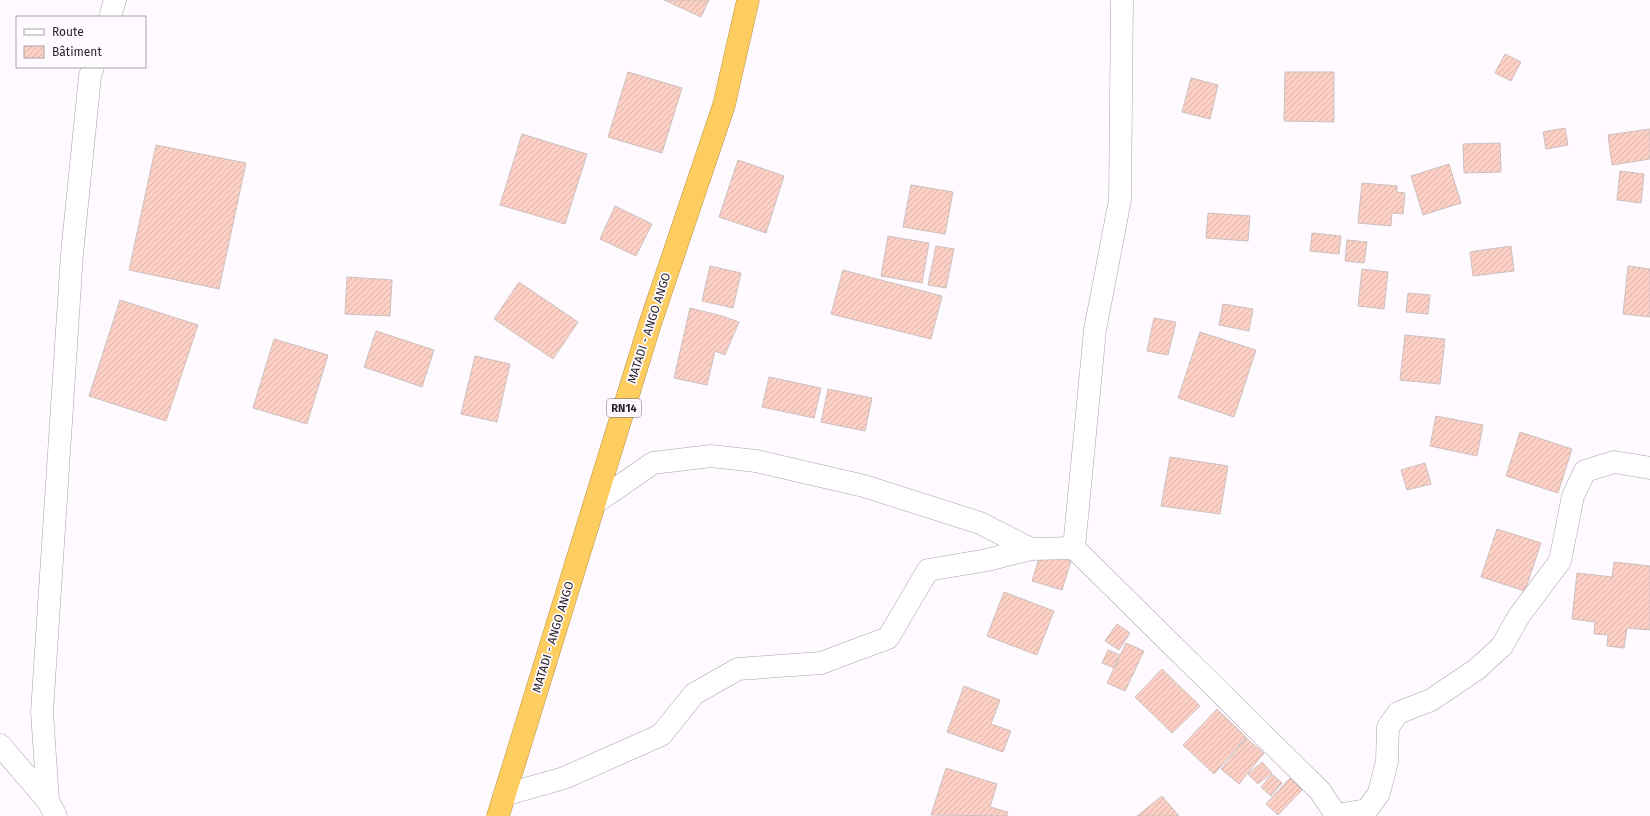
<svg xmlns="http://www.w3.org/2000/svg" width="1650" height="816" font-family="'Fira Sans',sans-serif">
<style>
.building{fill:url(#building-hatch);stroke:#ccc1bf}
.lines{fill:none;stroke-linecap:round;stroke-linejoin:round}
.minor-casing{stroke:#a9a2aa;stroke-width:23}
.highway-casing{stroke:#b3924c;stroke-width:23}
.minor{stroke:#fff;stroke-width:22}
.highway{stroke:#fecd5f;stroke-width:22}
.labels{text-anchor:middle;dominant-baseline:central;stroke-width:3.5;stroke-linejoin:round;paint-order:stroke}
.shield{fill:#fefaff;stroke:#686568;stroke-width:1}
.shield-label{font-size:11px;font-weight:bold;fill:#282528}
.street-label{font-size:12px;fill:#282528;stroke:#fefaff}
</style>
<defs>
<pattern id="building-hatch" width="6" height="6" patternUnits="userSpaceOnUse"><rect width="6" height="6" fill="#fcd0c5"/><path d="M-1 1l2-2M0 6l6-6M5 7l2-2" fill="none" stroke="#d8b2a9"/></pattern>
</defs>
<rect width="100%" height="100%" fill="#fefaff"/>
<!-- building -->
<path class="building" d="M664,0H709L701,17Z
M1505,54L1521,62L1511,81L1495,73Z
M628,72L682,88L662,153L608,137Z
M1285,72H1334V122L1284,121Z
M1191,78L1218,85L1210,119L1182,112Z
M1565,128L1568,145L1546,149L1543,132Z
M1650,129V159L1612,165L1608,135Z
M522,134L587,154L565,224L500,205Z
M1500,143L1501,172L1464,173L1463,144Z
M156,145L246,163L219,289L129,270Z
M738,160L784,176L766,233L719,217Z
M1449,164L1461,203L1423,215L1411,176Z
M1620,171L1644,174L1641,203L1617,200Z
M1362,183L1397,186V192L1405,193L1403,214L1392,213L1391,226L1358,223Z
M911,185L953,192L945,234L903,227Z
M615,206L652,224L636,256L600,239Z
M1208,213L1250,216L1248,241L1206,238Z
M1312,233L1341,236L1339,254L1310,251Z
M888,236L929,243L922,283L881,276Z
M1347,240L1367,242L1364,263L1345,261Z
M936,246L954,249L946,288L928,285Z
M1511,246L1514,271L1473,276L1470,252Z
M710,266L741,273L733,308L702,301Z
M1628,266L1650,269V317L1623,314Z
M1362,269L1388,272L1384,309L1358,306Z
M843,270L942,296L931,339L831,314Z
M347,277L392,280L390,316L345,314Z
M519,282L578,322L553,359L494,319Z
M1408,293L1430,295L1428,314L1406,312Z
M120,300L198,325L166,421L89,396Z
M1223,304L1253,309L1249,331L1219,325Z
M690,308L722,316L739,322L725,355L715,351L707,385L674,378Z
M1154,318L1176,322L1168,355L1147,351Z
M376,331L434,350L422,387L364,367Z
M1200,332L1256,350L1234,417L1178,398Z
M1405,335L1445,339L1440,384L1400,380Z
M274,339L328,355L307,424L253,408Z
M475,356L510,364L497,422L461,414Z
M769,377L821,388L814,418L762,407Z
M828,389L872,398L865,431L821,422Z
M1436,416L1483,425L1477,456L1430,446Z
M1520,432L1572,449L1558,493L1506,476Z
M1170,457L1228,466L1220,514L1161,506Z
M1425,463L1431,484L1407,490L1401,470Z
M1497,529L1541,543L1525,591L1481,577Z
M1041,552L1071,561L1062,590L1032,581Z
M1614,562L1650,566V630L1627,628L1624,648L1607,646L1608,635L1594,634L1595,622L1572,619L1577,573L1612,577Z
M1004,592L1054,611L1037,655L987,636Z
M1117,624L1130,633L1119,650L1105,641Z
M1126,643L1144,651L1125,691L1107,683Z
M1108,650L1120,655L1114,668L1102,663Z
M1162,669L1200,706L1172,733L1135,697Z
M964,686L1000,700L991,724L1011,731L1003,752L947,732Z
M1217,709L1246,737L1214,774L1183,745Z
M1246,738L1264,753L1239,784L1221,769Z
M1262,762L1272,773L1258,784L1248,774Z
M946,768L997,784L990,807L1008,812L1007,816L931,815Z
M1272,774L1282,783L1271,796L1261,787Z
M1290,778L1302,790L1278,815L1266,804Z
M1162,796L1179,816H1137Z"/>
<g class="lines">
<!-- minor casing -->
<g class="minor-casing">
<path id="minor" d="M110,17L115,0
M595,503L653,463L711,456L756,461L864,486L980,523L1031,549L1074,548L1320,791L1336,815L1367,810L1379,793L1387,761L1388,727L1398,713L1431,700L1477,669L1502,646L1519,616L1560,561L1573,496L1585,471L1614,462L1650,468
M1074,548L1095,330L1120,200L1122,0
M0,745L48,801
M504,795L564,778L661,735L694,694L738,669L821,663L888,638L928,570L987,560L1031,549
M56,816L48,801L42,712L72,254L90,76L93,67"/>
</g>
<!-- highway casing -->
<g class="highway-casing">
<path id="highway" d="M498,816L650,324L724,105L748,0"/>
</g>
<!-- minor -->
<use href="#minor" class="minor"/>
<!-- highway -->
<use href="#highway" class="highway"/>
</g>
<g class="labels">
<!-- shield labels -->
<rect class="shield" x="607" y="399" width="34" height="18" rx="3"/>
<g class="shield-label">
<text x="624" y="408">RN14</text>
</g>
<!-- street labels -->
<g class="street-label">
<text transform="translate(649 328) rotate(-72)">MATADI - ANGO ANGO</text>
<text transform="translate(553 637) rotate(-73)">MATADI - ANGO ANGO</text>
</g>
</g>
<!-- legend -->
<rect x="16" y="16" width="130" height="52" fill="#fefaff" stroke="#a8a5a9"/>
<rect x="24" y="29" width="20" height="6" fill="#ffffff" stroke="#a8a5a9"/>
<text x="52" y="36" font-size="12" fill="#282528">Route</text>
<rect x="24" y="46" width="20" height="12" fill="url(#building-hatch)" stroke="#a8a5a9"/>
<text x="52" y="56" font-size="12" fill="#282528">Bâtiment</text>
</svg>
